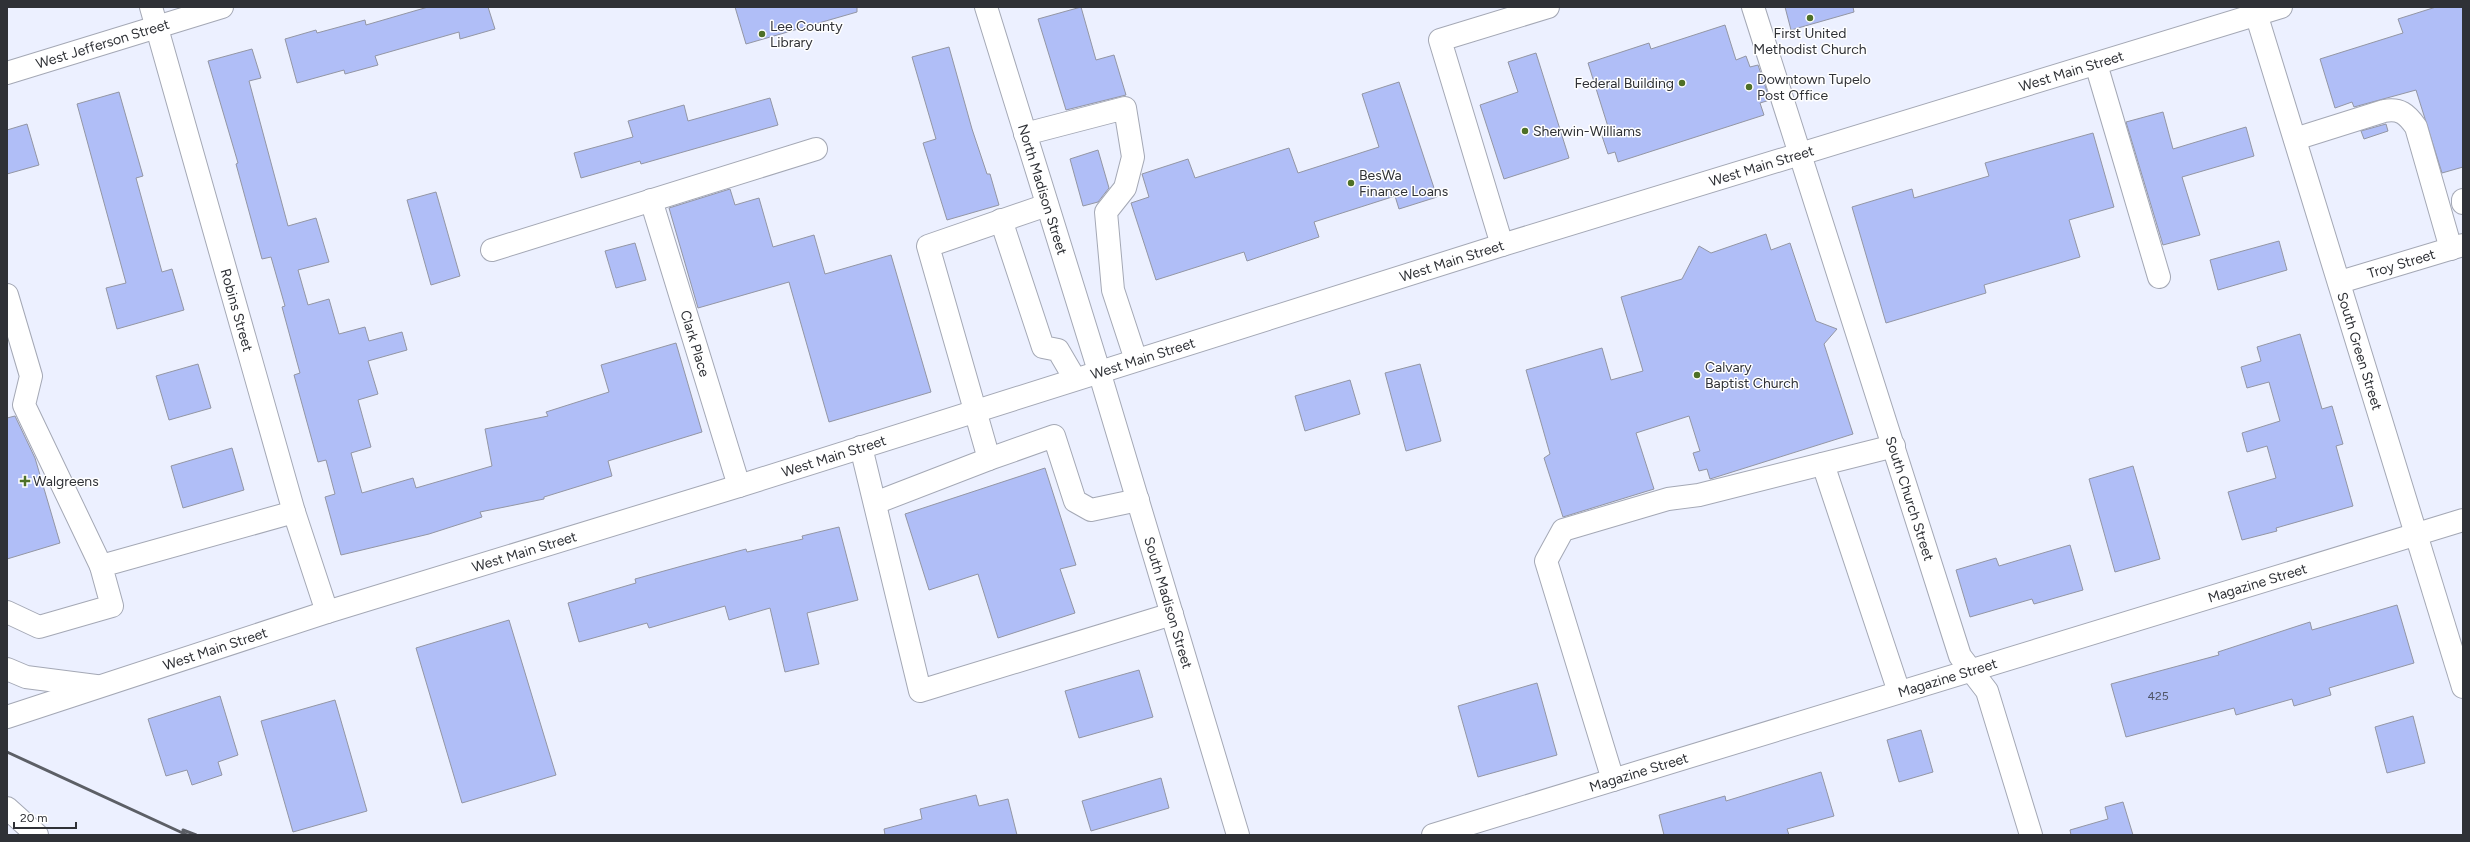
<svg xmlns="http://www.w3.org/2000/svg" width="2470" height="842" font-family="Figtree,sans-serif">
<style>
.building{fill:#b0bef7;stroke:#9396a4}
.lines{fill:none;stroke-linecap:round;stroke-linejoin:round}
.minor-casing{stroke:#a4a8b5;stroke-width:24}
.major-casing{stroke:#a4a8b5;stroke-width:24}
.minor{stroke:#fff;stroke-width:22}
.major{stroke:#fff;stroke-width:22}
.rail{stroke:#5c5f66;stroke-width:3}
.poi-dot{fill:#4e7027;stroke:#fff;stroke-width:1.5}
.labels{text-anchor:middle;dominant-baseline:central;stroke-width:3;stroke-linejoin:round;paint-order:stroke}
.number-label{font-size:12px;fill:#4f5466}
.poi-label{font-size:14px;fill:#2f3136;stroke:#fff;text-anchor:start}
.street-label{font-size:14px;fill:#2f3136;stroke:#fff}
</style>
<rect width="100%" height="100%" fill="#ecf0ff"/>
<!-- building -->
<path class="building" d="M428,7H488L495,29L460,39L459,32L375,56L378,65L345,74L344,70L297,83L285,39L316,30L317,33L365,20L366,25Z
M735,7H857V12L746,44Z
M1081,7L1096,60L1114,55L1126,95L1066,110L1038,19Z
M1785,7H1853L1854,12L1791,30Z
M2436,7H2463V167L2442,173L2416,90L2354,107L2352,102L2335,108L2320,59L2403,33L2398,19Z
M1725,25L1736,60L1746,56L1750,67L1758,65L1770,100L1760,103L1764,115L1618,162L1615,152L1608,154L1602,136L1610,133L1588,63L1649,43L1651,49Z
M949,47L972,129L987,174H990L999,205L947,220L923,143L936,139L912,57Z
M252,49L261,78L249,81L288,226L316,218L329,262L298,270L308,305L329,299L339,334L365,327L369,341L402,332L407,350L368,361L378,394L358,400L371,447L351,453L362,493L413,478L416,488L492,466L485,429L548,416L546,412L609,392L601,365L676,343L702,432L608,461L612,476L544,497V499L480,512L482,517L429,534L341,555L325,497L335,494L326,460L318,462L294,375L300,373L282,307L285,306L271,257L262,259L236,164L238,163L208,61Z
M1536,53L1569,158L1504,179L1480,105L1518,92L1508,62Z
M1399,82L1437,197L1399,209L1395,196L1314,222L1319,237L1247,261L1244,252L1156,280L1131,203L1149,197L1142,174L1188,159L1195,178L1289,148L1298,173L1379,147L1362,94Z
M119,92L143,176L136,178L162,272L172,269L184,310L117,329L106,288L126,283L77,104Z
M770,98L778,125L641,164L640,161L581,178L574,153L633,137L628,121L684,105L688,121Z
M2163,112L2173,149L2246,127L2254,156L2182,177L2200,235L2163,245L2126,122Z
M27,124L39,165L7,174V130Z
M2386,124L2388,131L2364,139L2361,131Z
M2093,133L2114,207L2069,220L2080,257L1984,285L1986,293L1886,323L1852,207L1912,189L1914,198L1989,176L1985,163Z
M1098,150L1109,188L1098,202L1083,206L1070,159Z
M730,189L735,205L759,198L773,247L814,235L825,274L891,255L931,392L829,422L789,282L698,308L669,208Z
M436,192L460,276L431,285L407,200Z
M1766,234L1771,250L1790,243L1816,321L1837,329L1824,344L1853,434L1710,479L1707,469L1699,471L1693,453L1700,451L1689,416L1636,433L1654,489L1563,517L1544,458L1550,454L1526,370L1602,348L1611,380L1643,371L1621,297L1682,279L1699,246L1711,253Z
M2279,241L2287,270L2218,290L2210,260Z
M635,243L646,280L616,288L605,251Z
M2300,334L2322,409L2332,406L2343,444L2336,446L2353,506L2276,528L2277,531L2242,540L2228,492L2276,478L2267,446L2247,452L2242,433L2280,421L2269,382L2247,388L2241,367L2261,361L2257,347Z
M198,364L211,408L169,420L156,376Z
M1420,364L1441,441L1406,451L1385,373Z
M1350,380L1360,414L1305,431L1295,396Z
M15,416L35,458L60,543L7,559V418Z
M232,448L244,490L183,508L171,466Z
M2133,466L2160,559L2115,572L2089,479Z
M1045,468L1076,565L1060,569L1075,613L998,638L978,574L929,590L905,514Z
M839,527L858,600L807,613L819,664L785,672L770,608L729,620L725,606L649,628L647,623L579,642L568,603L636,583L635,579L682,566L746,549L747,552L803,539L802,536Z
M2070,545L2083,590L2034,604L2032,599L1970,617L1956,570L1996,558L1999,566Z
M2397,605L2414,663L2329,688L2331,695L2294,706L2292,699L2236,715L2234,708L2126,737L2111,684L2219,655L2218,652L2310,622L2312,630Z
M509,620L556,775L462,803L416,648Z
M1139,670L1153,717L1079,738L1065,691Z
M1537,683L1557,755L1478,777L1458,706Z
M220,696L238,755L218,762L222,775L192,785L187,770L166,776L148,719Z
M335,700L367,811L293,832L261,721Z
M2413,716L2425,763L2387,773L2375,727Z
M1921,730L1933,772L1899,782L1887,740Z
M1821,772L1834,816L1787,829L1789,835H1664L1659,815L1725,796L1726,801Z
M1161,778L1169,808L1091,831L1082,801Z
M976,795L979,806L1008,799L1017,835H885L884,829L922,819L920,809Z
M2123,802L2133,835H2071L2070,830L2108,819L2105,807Z"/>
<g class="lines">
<!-- minor casing -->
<g class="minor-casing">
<g id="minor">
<path id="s1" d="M151,7L294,512L327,612"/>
<path id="s2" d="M986,7L1099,371L1238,835"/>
<path id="s3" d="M1753,7L1960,656L1987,691L2031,835"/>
<path id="s4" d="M2254,7L2463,687"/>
<path d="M2096,64L2159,277"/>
<path id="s5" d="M7,73L222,7"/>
<path d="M1025,134L1125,108L1133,157L1125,188L1106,212L1113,290L1136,360"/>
<path d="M2295,139L2384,111C2400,108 2407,114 2416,127L2451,249"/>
<path id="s6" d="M651,200L739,486"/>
<path d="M2463,200V203"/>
<path d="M1001,220L1043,347L1058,350L1075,379"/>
<path d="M1502,245L1440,40L1548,7"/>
<path d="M492,250L816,149"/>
<path id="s7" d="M2340,282L2463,245"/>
<path d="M7,295L31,376L24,405L101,566"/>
<path d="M861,447L920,691L1172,614"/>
<path d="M989,459L1054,436L1075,501L1091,510L1138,500"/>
<path d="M1823,464L1899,692"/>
<path d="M875,503L989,459L928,246L1047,205"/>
<path d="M7,612L39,627L112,606L101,566L294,512"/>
<path d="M1613,780L1546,561L1563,530L1668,499L1699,495L1894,446"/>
<path d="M7,808L37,835"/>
<path id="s8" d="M1433,835L2463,520"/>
</g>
</g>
<!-- major casing -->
<g class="major-casing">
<g id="major">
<path d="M7,669L26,677L96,686"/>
<path id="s9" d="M7,717L327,612L739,486L1502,245L2281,7"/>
</g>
</g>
<!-- minor -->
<use href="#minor" class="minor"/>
<!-- major -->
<use href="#major" class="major"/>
<!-- rail -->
<path class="rail" d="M7,752L187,835
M183,830L196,835"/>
</g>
<!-- markers -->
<g class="poi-dot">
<circle cx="1810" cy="18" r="4"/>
<circle cx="762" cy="34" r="4"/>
<circle cx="1682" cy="83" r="4"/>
<circle cx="1749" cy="87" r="4"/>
<circle cx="1525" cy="131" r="4"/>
<circle cx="1351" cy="183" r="4"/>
<circle cx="1697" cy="375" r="4"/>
<path d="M23 475h4v4h4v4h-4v4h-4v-4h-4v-4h4z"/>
</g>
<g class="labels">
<!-- number labels -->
<g class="number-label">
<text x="2158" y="696">425</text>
</g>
<!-- poi labels -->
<g class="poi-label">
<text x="770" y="26">Lee County<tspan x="770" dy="16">Library</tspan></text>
<text x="1810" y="33" text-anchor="middle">First United<tspan x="1810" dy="16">Methodist Church</tspan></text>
<text x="1757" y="79">Downtown Tupelo<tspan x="1757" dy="16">Post Office</tspan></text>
<text x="1674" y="83" text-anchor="end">Federal Building</text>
<text x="1533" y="131">Sherwin-Williams</text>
<text x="1359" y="175">BesWa<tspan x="1359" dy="16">Finance Loans</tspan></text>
<text x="1705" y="367">Calvary<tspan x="1705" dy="16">Baptist Church</tspan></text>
<text x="33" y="481">Walgreens</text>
</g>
<!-- street labels -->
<g class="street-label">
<text stroke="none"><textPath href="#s5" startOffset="100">West Jefferson Street</textPath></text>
<text stroke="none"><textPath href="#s9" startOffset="2163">West Main Street</textPath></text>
<text stroke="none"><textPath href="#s9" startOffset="1839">West Main Street</textPath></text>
<text stroke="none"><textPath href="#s2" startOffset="191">North Madison Street</textPath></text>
<text stroke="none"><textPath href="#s9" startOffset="1515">West Main Street</textPath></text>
<text stroke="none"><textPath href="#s7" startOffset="64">Troy Street</textPath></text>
<text stroke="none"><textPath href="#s1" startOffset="315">Robins Street</textPath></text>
<text stroke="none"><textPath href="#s6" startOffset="150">Clark Place</textPath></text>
<text stroke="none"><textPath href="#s4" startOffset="360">South Green Street</textPath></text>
<text stroke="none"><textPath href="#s9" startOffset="1191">West Main Street</textPath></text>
<text stroke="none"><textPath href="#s9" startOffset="867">West Main Street</textPath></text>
<text stroke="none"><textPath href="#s3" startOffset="516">South Church Street</textPath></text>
<text stroke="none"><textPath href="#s9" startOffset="543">West Main Street</textPath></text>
<text stroke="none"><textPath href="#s8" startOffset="862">Magazine Street</textPath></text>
<text stroke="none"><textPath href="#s2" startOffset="623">South Madison Street</textPath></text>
<text stroke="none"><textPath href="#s9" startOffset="219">West Main Street</textPath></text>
<text stroke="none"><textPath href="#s8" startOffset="538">Magazine Street</textPath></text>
<text stroke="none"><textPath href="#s8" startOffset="215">Magazine Street</textPath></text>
</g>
</g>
<!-- border -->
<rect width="2470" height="842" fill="none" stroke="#2f3136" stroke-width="16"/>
<!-- scale -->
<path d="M14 822v6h62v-6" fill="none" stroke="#2f3136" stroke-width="2"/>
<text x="20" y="822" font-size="12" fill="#2f3136" stroke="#ffffff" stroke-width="3" paint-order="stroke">20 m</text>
</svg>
